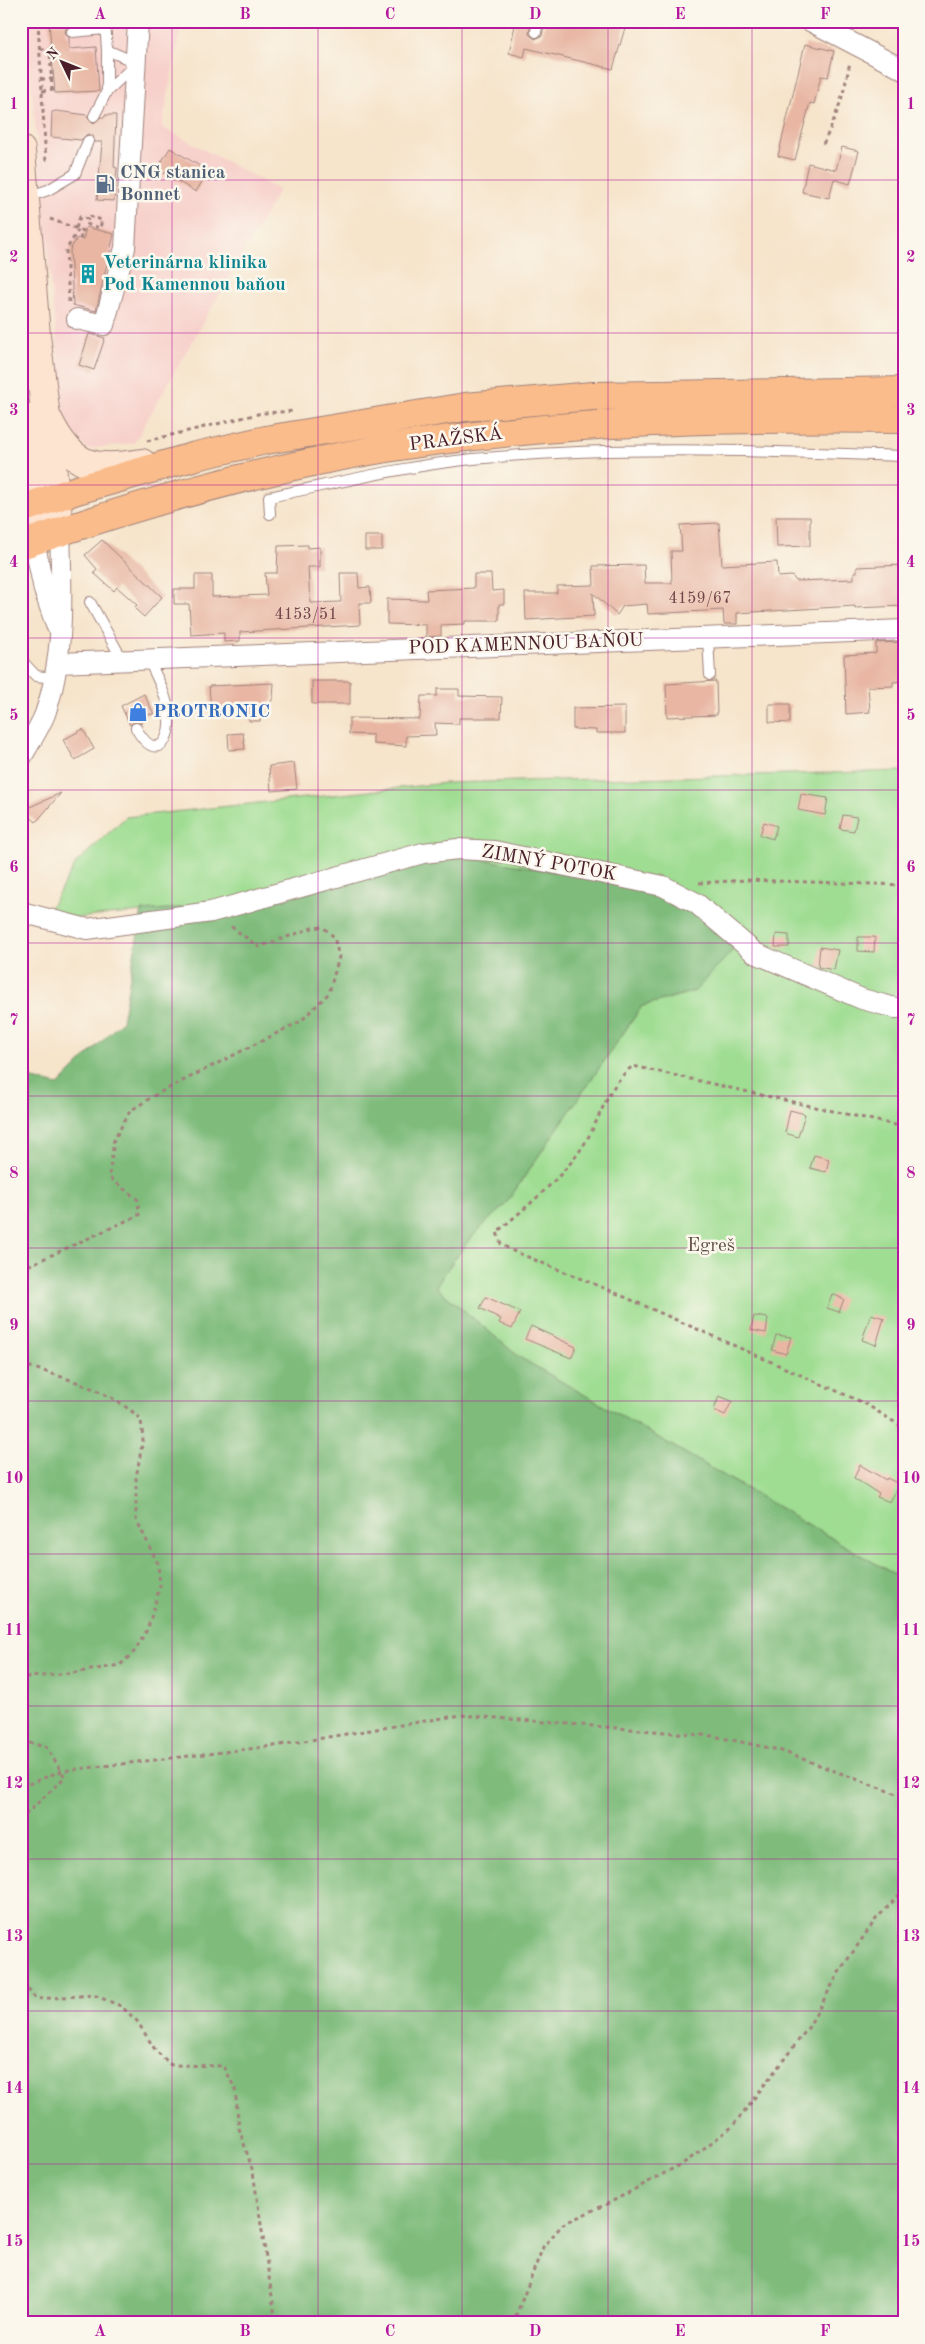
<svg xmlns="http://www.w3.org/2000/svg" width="925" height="2344" font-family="'Old Standard TT',serif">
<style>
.built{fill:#f7d0cb}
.green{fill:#9fdd92;stroke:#747e5e}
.forest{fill:#7fbc7c;stroke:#646e54}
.building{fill:#e8b6a3}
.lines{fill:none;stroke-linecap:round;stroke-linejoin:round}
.lane-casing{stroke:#a0827b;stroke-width:12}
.street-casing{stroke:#a0827b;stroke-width:22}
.secondary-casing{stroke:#a0827b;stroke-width:30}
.primary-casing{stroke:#a0827b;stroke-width:30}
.path{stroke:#a0827b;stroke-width:3;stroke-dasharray:4 4;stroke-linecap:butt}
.lane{stroke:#fff;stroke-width:10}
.street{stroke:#fff;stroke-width:20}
.secondary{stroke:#fde4d1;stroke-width:28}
.primary{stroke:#fabc8b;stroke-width:28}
.grid{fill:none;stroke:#b5179e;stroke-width:1;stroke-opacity:0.55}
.labels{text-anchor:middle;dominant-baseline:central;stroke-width:5;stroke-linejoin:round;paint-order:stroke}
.number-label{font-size:16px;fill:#724549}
.service-label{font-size:19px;font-weight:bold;fill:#4e5e75;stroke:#fbf7ec;text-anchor:start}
.culture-label{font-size:19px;font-weight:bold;fill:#0d838f;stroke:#fbf7ec;text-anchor:start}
.street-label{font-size:19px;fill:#4a1f2b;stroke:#fbf7ec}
.shop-label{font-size:19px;font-weight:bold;fill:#366cbe;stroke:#fbf7ec;text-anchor:start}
.park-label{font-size:19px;fill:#5f4e45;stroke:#fbf7ec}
.neatline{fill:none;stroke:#b5179e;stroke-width:2}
.grid-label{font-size:16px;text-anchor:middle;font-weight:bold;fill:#b5179e}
</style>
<rect width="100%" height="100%" fill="#fbf7ec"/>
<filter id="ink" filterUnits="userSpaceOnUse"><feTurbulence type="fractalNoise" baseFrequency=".02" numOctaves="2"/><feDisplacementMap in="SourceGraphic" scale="10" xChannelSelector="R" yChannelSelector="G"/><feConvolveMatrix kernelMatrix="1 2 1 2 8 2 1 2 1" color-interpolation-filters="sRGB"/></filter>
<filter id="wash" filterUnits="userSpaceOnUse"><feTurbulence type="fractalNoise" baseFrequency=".0096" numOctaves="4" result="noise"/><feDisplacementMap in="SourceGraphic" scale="20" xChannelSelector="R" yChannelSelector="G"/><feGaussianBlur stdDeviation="1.12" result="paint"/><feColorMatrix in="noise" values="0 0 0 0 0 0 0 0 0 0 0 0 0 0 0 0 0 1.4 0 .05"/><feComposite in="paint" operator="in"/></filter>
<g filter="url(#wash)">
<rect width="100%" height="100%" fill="#f6e4cb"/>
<!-- built -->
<path class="built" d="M25,21H182L162,127L279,190L134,443L87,449L68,428L63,408Z"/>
<!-- green -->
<path class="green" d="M904,771V1580L519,1357L436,1287C456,1254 475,1231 504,1206L642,1006L695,991L286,899L42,921L77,862L126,817L446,783Z"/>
<!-- forest -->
<path class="forest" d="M444,853L669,891L742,940L695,991L642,1006L504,1206C475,1231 456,1254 436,1287L519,1357L904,1580V2323H21V1076L58,1085L122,1021L142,911L286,899Z"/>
<g id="blocks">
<!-- building -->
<path class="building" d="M516,21H531L529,34L535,39L542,36L545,21H577L597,27L599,21H627L613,69L526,48L524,57L509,53Z
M68,23L65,32L69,38V49L96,47L99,91L55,93L49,24Z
M805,44L834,51L828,77L821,76L814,104L810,103L795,160L778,156Z
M56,111L87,115L89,120L94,123L101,117H105V115H116L114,167L117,168L114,201L97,200L102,142H95L93,136L87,134L81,140L51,137L52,112Z
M842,147L859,151L850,184L834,179L829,198L802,192L808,163L836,170Z
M170,148L208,171L196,192L157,169Z
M86,227L114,234L96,311L73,305L70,250L77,238L83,240Z
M89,334L105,338L94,370L79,365Z
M776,517H810V546L777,547Z
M719,523L722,565L777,562L778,577L792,576L796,581L854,579V572H857V567L904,565V606L855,608V606L737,613V624H724L723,610L648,614L647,604L623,606L617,615L593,593L594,616L526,620L525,593H557V586L594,585L593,566L644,565L645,583H672L671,551H682L680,525Z
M365,536H382V550H365Z
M102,540L162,597L144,617L134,608L137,605L117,587L114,591L94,573L97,569L85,555Z
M308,545V548L320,547V567H308L310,603L341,602L340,573H358L359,588L370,587L371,603H359L360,625L240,632V641L224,642V633L191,635L189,604H174V589H195V575H212V597L267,595L265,573H277L278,546Z
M474,574H491L492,591L504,590V604H499V621H465V624L441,625V636L426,637V625L387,624V599L427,600L426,590L474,588Z
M904,642V681L893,682V686L868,687L870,712L846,714L844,655L876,653V643Z
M312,681H350V704H312Z
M716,681L717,715L667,717L666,684Z
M274,683L273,698L260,721H249L248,707L211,710L209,686Z
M437,689H459V696L502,697L501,718H459V724L435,723L436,735L406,736V746L373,744V735L349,734V718L420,719L421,696H437Z
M144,694L154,714L141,715V724L135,721L130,725L121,706Z
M769,704H790V723L769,722Z
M625,707V733H596V730L573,729V708Z
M83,729L94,749L75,760L63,740Z
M243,733L245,749L229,750L228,734Z
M294,763L297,789L271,791L269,766Z
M61,793L36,822L23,810Z
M801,794L828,798L825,815L798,810Z
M843,815L857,817L854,831L840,829Z
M764,822L777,826L773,839L760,835Z
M776,934L789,935V947H775Z
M858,937H875L874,952L858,951Z
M820,947L838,950L834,970L818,967Z
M790,1110L805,1114L798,1137L785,1133Z
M814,1155L829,1159L826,1172L810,1168Z
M832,1294L844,1299L839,1312L827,1308Z
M486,1297L520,1312L512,1329L499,1323L501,1319L480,1308Z
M871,1314L884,1318L876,1345L862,1340Z
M754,1316L768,1318L766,1333L751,1330Z
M531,1326L576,1347L571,1358L525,1339Z
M776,1335L791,1337L786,1354L772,1350Z
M719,1396L732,1401L725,1415L714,1410Z
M860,1465L886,1480L887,1478L899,1484L890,1502L877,1497L879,1494L854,1478Z"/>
</g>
</g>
<g filter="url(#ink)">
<use href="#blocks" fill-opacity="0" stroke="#a0827b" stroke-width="1"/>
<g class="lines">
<!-- lane casing -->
<g class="lane-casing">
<path id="lane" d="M105,21L107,50
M72,32L105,29
M536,32L538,21
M94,116L107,91L137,63L107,50V91
M27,197L48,190L75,174L88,141
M270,514L269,497C337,483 405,466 473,459C617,445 760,451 904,456
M90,602L123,661
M708,638L710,675
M21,660L36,676L54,678
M136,728C156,765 174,740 168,709C165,692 156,675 148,659"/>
</g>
<!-- street casing -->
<g class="street-casing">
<path id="street" d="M810,21L904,70
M77,319L104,325L125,248L138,21
M34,540L44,590L56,625
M58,663L904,630
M21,758C29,744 39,729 45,714C65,656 62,593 60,532
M21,912L87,929L211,912L423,853L458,849L494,851L663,886L696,903L755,953L862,999L895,1008H904"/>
</g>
<!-- secondary casing -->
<g class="secondary-casing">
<path id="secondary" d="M21,150L36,335L60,532
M34,417L30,475L34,540
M49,421C73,469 93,470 142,463"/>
</g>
<!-- primary casing -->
<g class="primary-casing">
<path id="primary" d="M21,509L77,490L196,456L266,440L465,407L593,396L904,391
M21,545C153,499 289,461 427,442C585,420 745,417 904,419"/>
</g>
<!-- path -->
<path class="path" d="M38,21L46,163
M40,49H50L52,91
M41,79H54
M42,91L54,90
M823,144C837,116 845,91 850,61
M50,219L83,231L80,239
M76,228L80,217L88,219V216L102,220L100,228L86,224L88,219
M69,302L66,250L79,229
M147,441L262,413L295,411
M699,883L745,880L904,885
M904,1127L633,1066C606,1086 600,1122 581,1149C559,1181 526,1207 497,1232L501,1244L513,1251L611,1291L864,1403L904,1428
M21,1269L139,1215L138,1200L109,1177L114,1140L130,1111L155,1095L301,1021L329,993L339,957L334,937L323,927L312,928L259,947L229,925
M21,1364C64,1378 107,1388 141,1419L143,1439L136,1478V1519L158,1564L160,1586L148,1628L134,1652L120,1665L79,1672L21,1678
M21,1741L46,1747L65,1777L21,1819
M21,1787L61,1771L274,1746L461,1715L713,1736L779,1750L904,1797
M21,1975L23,1982L35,1999L94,1995L121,2006L137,2021L156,2051L171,2065L224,2066L235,2089L239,2128L253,2172L276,2323
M511,2323L515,2318L543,2247L563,2224L611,2202L687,2161L732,2127L808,2028L841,1969L876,1919L904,1890"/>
<!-- lane -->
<use href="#lane" class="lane"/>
<!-- street -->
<use href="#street" class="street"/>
<!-- secondary -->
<use href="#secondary" class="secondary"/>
<!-- primary -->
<use href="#primary" class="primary"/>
</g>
</g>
<!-- grid -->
<path class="grid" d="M172,21V2323M318,21V2323M462,21V2323M608,21V2323M752,21V2323M21,180H904M21,333H904M21,485H904M21,638H904M21,790H904M21,943H904M21,1096H904M21,1248H904M21,1401H904M21,1554H904M21,1706H904M21,1859H904M21,2011H904M21,2164H904"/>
<!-- icons -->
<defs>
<g id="fuel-bare" transform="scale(1.5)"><path d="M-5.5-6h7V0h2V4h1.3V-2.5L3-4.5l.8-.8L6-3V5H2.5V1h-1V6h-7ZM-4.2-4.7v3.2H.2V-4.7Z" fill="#5c6f8a" stroke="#fbf7ec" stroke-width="2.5" paint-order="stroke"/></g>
<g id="building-bare" transform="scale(1.5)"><path d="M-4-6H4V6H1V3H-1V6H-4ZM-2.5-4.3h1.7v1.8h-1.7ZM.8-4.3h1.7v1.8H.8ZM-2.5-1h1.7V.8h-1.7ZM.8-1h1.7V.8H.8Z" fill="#0f9aa8" stroke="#fbf7ec" stroke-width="2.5" paint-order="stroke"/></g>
<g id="shop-bare" transform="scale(1.5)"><path d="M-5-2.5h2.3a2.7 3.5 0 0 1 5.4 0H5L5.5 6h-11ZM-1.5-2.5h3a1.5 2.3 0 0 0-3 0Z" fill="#3f7fe0" stroke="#fbf7ec" stroke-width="2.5" paint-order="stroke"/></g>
</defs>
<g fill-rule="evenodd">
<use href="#fuel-bare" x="105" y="184"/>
<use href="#building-bare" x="88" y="274"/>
<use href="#shop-bare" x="138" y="712"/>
</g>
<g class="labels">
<!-- number labels -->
<g class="number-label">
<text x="700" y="599">4159/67</text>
<text x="306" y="615">4153/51</text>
</g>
<!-- service labels -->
<g class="service-label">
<text x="120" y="173">CNG stanica<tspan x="120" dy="22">Bonnet</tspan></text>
</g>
<!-- culture labels -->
<g class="culture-label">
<text x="103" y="263">Veterinárna klinika<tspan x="103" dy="22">Pod Kamennou baňou</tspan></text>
</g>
<!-- street labels -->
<g class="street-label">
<text transform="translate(456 440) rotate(-7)">PRAŽSKÁ</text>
<text transform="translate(526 645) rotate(-2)">POD KAMENNOU BAŇOU</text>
<text transform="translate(549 864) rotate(10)">ZIMNÝ POTOK</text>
</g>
<!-- shop labels -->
<g class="shop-label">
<text x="153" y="712">PROTRONIC</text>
</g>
<!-- park labels -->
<g class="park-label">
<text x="711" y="1246">Egreš</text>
</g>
</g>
<!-- margin -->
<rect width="925" height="2344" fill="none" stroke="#fbf7ec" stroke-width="55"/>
<!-- north arrow -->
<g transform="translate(62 62) rotate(313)" stroke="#fbf7ec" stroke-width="4" paint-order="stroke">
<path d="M0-4L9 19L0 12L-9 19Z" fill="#4a1f2b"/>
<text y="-8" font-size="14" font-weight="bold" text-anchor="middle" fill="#4a1f2b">N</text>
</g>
<rect x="28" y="28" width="870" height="2288" class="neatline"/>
<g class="grid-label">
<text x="100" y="19">A</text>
<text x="245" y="19">B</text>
<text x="390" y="19">C</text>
<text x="535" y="19">D</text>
<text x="680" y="19">E</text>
<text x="825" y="19">F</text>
<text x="14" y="109">1</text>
<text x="911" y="109">1</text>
<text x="14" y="262">2</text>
<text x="911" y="262">2</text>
<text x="14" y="415">3</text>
<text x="911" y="415">3</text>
<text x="14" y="567">4</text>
<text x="911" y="567">4</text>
<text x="14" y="720">5</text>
<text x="911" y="720">5</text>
<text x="14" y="872">6</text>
<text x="911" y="872">6</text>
<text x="14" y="1025">7</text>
<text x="911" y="1025">7</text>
<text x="14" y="1178">8</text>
<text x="911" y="1178">8</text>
<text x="14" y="1330">9</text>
<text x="911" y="1330">9</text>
<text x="14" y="1483">10</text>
<text x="911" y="1483">10</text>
<text x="14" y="1635">11</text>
<text x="911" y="1635">11</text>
<text x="14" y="1788">12</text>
<text x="911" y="1788">12</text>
<text x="14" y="1941">13</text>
<text x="911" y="1941">13</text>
<text x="14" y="2093">14</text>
<text x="911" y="2093">14</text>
<text x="14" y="2246">15</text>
<text x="911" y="2246">15</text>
<text x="100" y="2336">A</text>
<text x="245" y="2336">B</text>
<text x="390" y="2336">C</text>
<text x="535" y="2336">D</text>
<text x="680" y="2336">E</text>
<text x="825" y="2336">F</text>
</g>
</svg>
